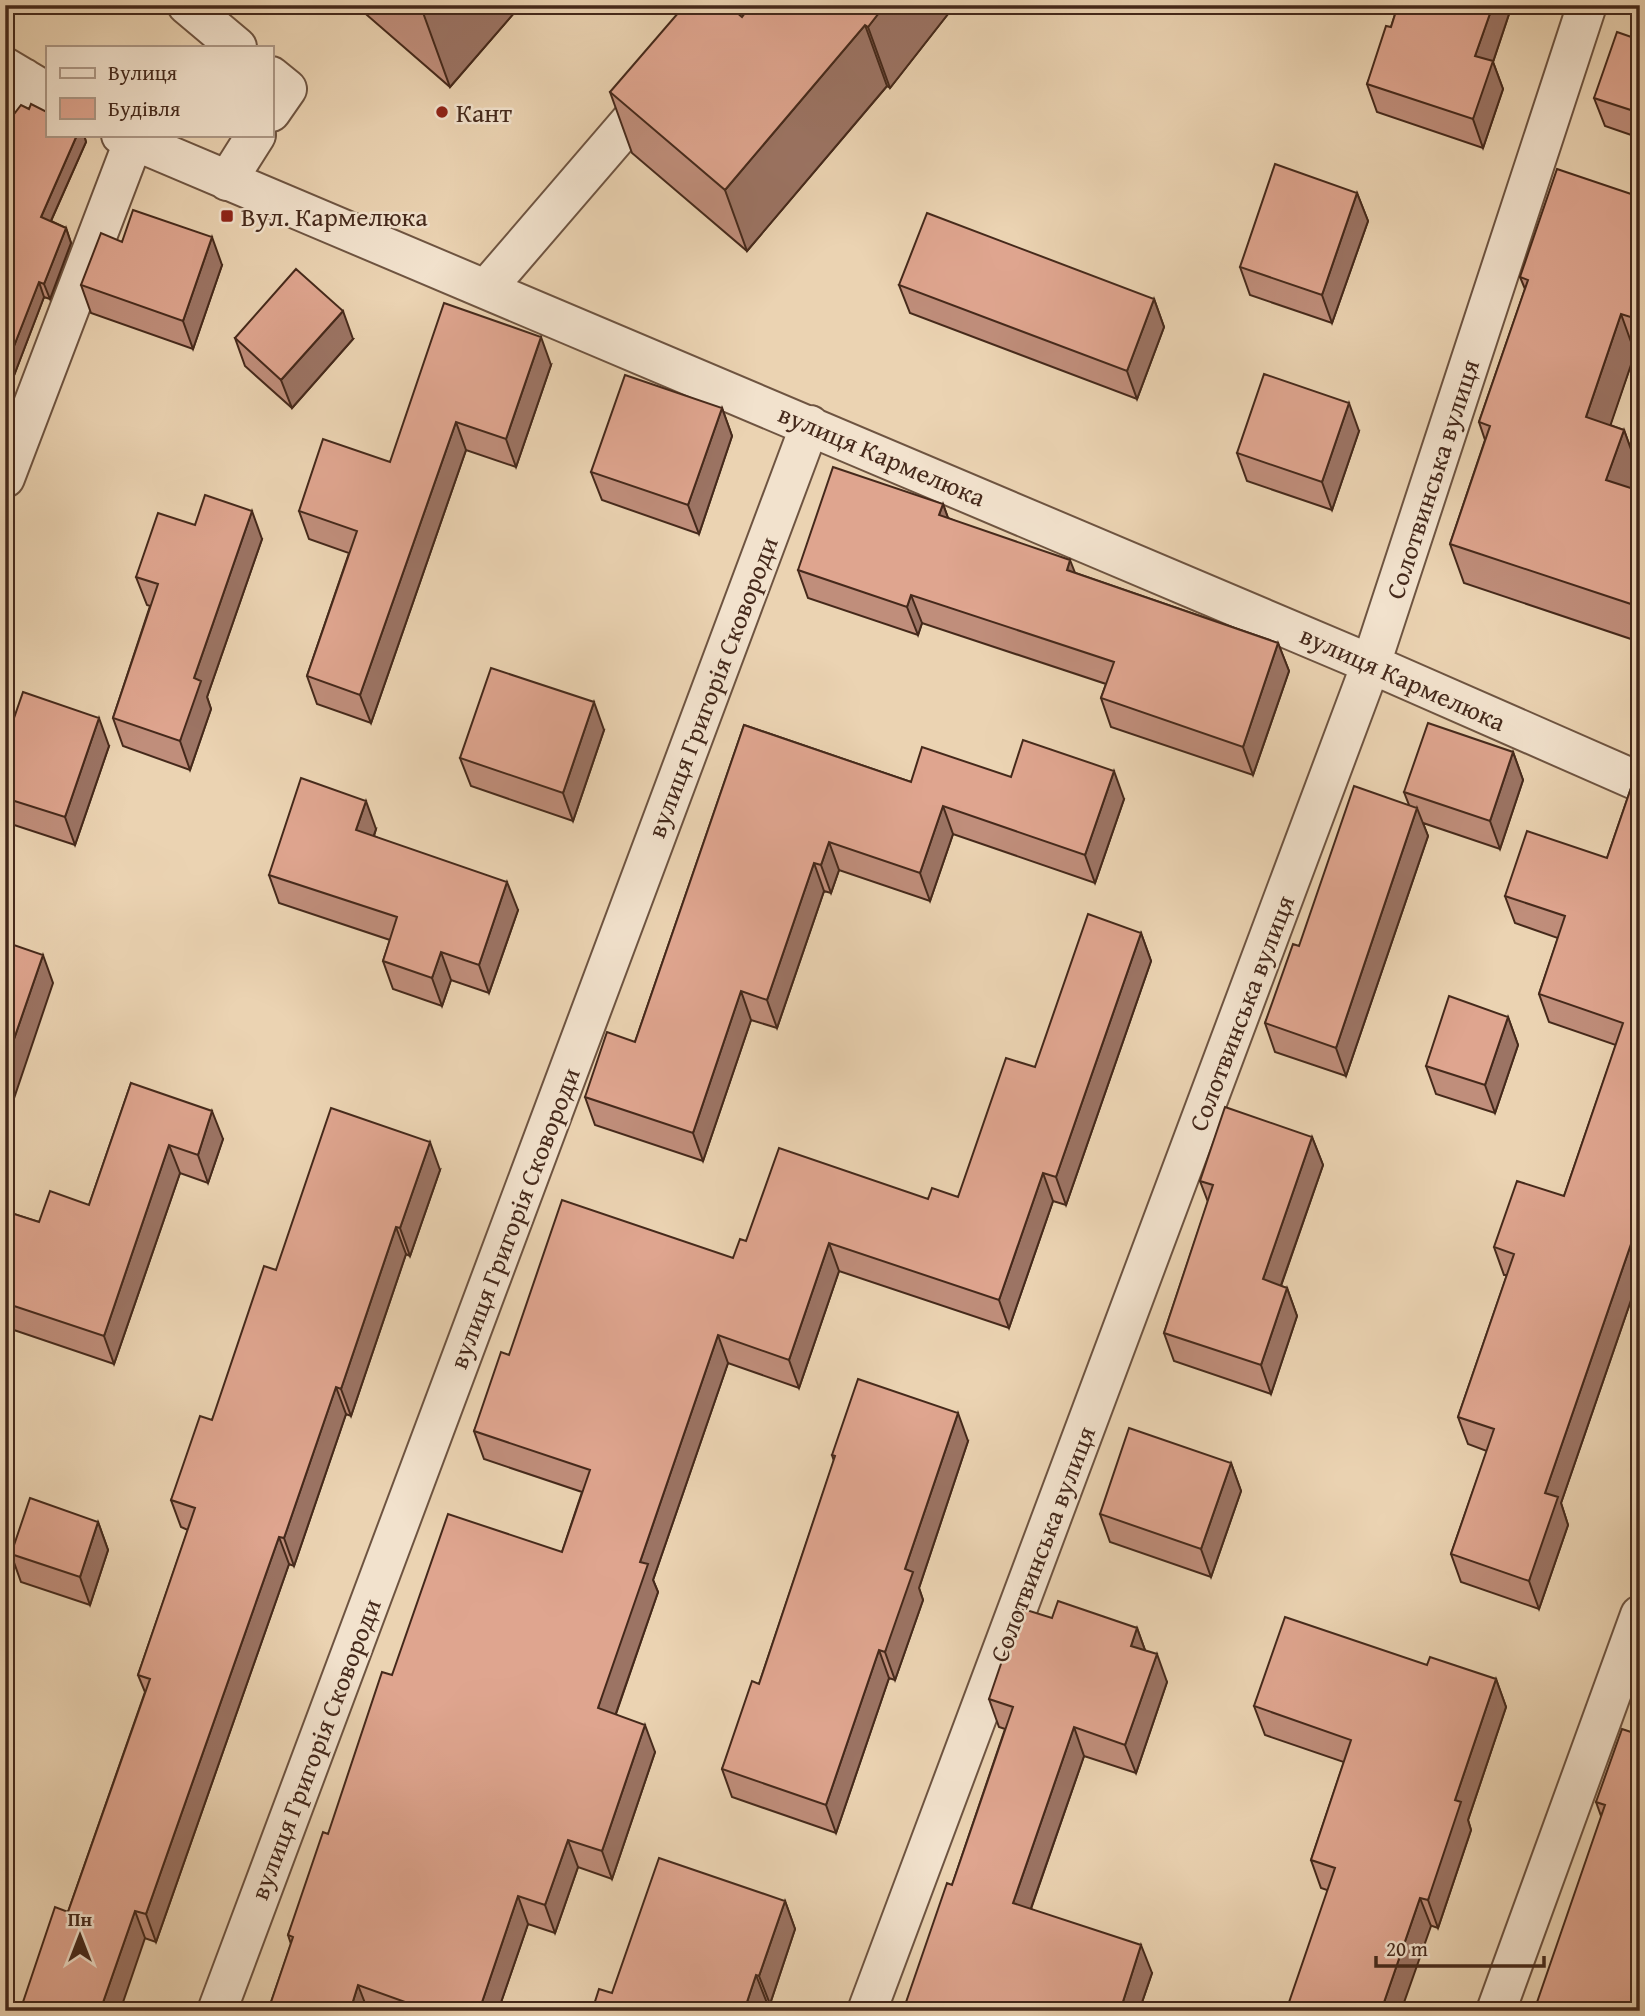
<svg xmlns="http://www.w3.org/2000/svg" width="1645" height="2016" font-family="'Gentium Book Plus',serif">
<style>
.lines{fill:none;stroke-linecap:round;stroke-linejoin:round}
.minor-casing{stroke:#6e5441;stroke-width:42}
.minor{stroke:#f2e2cd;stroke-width:38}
.wall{fill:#c08e7b;stroke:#45291b;stroke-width:2}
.shaded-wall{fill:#9c7464;stroke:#45291b;stroke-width:2}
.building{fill:#dfa58f;stroke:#45291b;stroke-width:2}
.poi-dot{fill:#8f2418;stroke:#f2e2cd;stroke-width:2.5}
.labels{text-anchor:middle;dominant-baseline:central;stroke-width:5;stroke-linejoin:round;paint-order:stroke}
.poi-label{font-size:26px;fill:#45291b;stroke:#f2e2cd;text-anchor:start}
.street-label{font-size:26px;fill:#45291b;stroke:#f2e2cd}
</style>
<rect width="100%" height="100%" fill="#ebd3b2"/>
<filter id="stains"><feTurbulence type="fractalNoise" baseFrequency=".00286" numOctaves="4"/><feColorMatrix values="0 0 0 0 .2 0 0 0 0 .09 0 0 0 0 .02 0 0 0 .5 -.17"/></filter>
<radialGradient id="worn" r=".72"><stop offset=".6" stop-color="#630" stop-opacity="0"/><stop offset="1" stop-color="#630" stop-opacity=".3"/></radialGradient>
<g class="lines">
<!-- minor casing -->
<g class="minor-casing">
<path id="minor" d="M187,5L237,47
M5,67L47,92
M271,76L287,89L271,112
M5,114L24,78
M121,135L1371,664L1640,782
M227,181L256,135
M486,289L658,89
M5,478L133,142
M217,2011L810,425
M867,2011L1371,664L1587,5
M1496,2011L1640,1615"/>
</g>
<!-- minor -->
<use href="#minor" class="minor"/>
</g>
<!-- wall -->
<path class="wall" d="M359,5H521L450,87L360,9Z
M751,5H955L890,88L887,86L747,251L632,153L610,92L742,17Z
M1398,5H1512L1493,62L1503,89L1483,148L1377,112L1367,84L1391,27Z
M1640,40V138L1605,126L1594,98Z
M47,135H84L86,142L51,221L66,228L71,243L50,299L44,297L5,399Z
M1357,193L1368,221L1332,323L1250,295L1240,267Z
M1640,197V355L1635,353L1610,425L1624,430L1638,469L1631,488L1640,491V642L1464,583L1450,544L1485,440L1479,422L1525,289L1520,277Z
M122,242L222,265L193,349L91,313L81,285Z
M899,285L1154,299L1164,327L1137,399L910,313Z
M235,338L353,339L292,408L245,366Z
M551,365L516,467L466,450L371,723L317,704L307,676L349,553L309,539L299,511L390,462Z
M722,408L732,436L699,534L602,500L591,472Z
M1359,431L1332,510L1247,481L1237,453Z
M943,504L948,518L1075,573L1278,643L1289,671L1253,775L1111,727L1101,698L1106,684L922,623L918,635L808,598L798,570Z
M195,525L262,539L207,697L211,709L190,770L123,746L113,718L150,606L147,605L136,577Z
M744,725L911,782L1011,777L1124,799L1095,883L953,834L930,901L839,870L831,893L824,891L777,1028L751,1020L703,1161L595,1125L585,1097L635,1042Z
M604,730L573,821L471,786L460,758Z
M5,744L109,746L75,845L5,822Z
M1513,752L1523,780L1500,849L1423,823L1428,836L1346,1076L1275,1052L1265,1023L1299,946L1409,805L1404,792Z
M1631,788L1640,1274L1561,1503L1568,1525L1539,1609L1461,1582L1451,1554L1487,1451L1468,1444L1458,1417L1507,1275H1504L1494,1247L1564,1196L1616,1045L1549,1022L1539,994L1558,938L1515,923L1505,896L1607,858Z
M376,829L374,836L518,910L489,993L451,980L442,1006L393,989L383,961L390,940L279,903L269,875Z
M1141,933L1151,961L1066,1205L1053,1201L1009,1328L839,1271L799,1388L728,1363L653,1580L658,1592L616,1714L655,1752L612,1879L578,1867L555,1933L528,1924L498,2011H268L291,1944L288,1935L392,1675L562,1552L582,1492L484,1459L474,1431L509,1355L733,1258L746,1241L928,1199L958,1197L1035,1067Z
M1508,1017L1518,1045L1495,1113L1436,1094L1426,1066Z
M131,1083L223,1139L208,1183L180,1173L114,1364L5,1327V1211L39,1222L89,1205Z
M1312,1137L1323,1165L1281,1286L1287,1288L1297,1316L1271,1394L1174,1361L1164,1333L1208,1202L1200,1181Z
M440,1170L410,1256L406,1254L351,1416L346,1414L294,1566L289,1564L156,1942L68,1912L145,1692L138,1675L188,1530L181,1527L171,1500L212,1420L276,1270Z
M968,1441L919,1588L923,1600L895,1680L889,1678L836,1833L732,1797L722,1769L759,1684L834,1461L832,1455Z
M1231,1463L1241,1491L1211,1577L1110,1542L1100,1514Z
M98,1522L108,1550L90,1605L21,1582L11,1554Z
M1052,1618L1137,1628L1145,1650L1167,1682L1136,1773L1084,1756L1031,1909L1152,1973L1139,2011H903L952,1885L1005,1729L999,1727L989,1699Z
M1427,1665L1496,1679L1506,1707L1468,1820L1471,1830L1438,1928L1321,1888L1311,1860L1344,1762L1265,1735L1254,1706Z
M1640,1735L1601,1816L1596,1802Z
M785,1901L795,1929L770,2004L612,1993Z"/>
<!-- shaded-wall -->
<path class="shaded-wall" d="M423,5H521L450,87L421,7Z
M885,5H955L890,88L868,27Z
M1493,5H1512L1493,62L1503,89L1483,148L1473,119L1475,56Z
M865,25L887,86L747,251L725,190Z
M77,135H84L86,142L46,232L41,217Z
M1357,193L1368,221L1332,323L1322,295Z
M66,228L71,243L50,299L44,284Z
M212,237L222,265L193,349L183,321Z
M39,282L44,297L5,399V369Z
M1154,299L1164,327L1137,399L1127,371Z
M343,311L353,339L292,408L281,380Z
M1621,314L1635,353L1600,456L1586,417Z
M541,337L551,365L516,467L506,439Z
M1349,403L1359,431L1332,510L1322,482Z
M722,408L732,436L699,534L688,505Z
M456,422L466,450L371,723L360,695Z
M1624,430L1638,469L1621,519L1606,480Z
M943,504L953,532L939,515Z
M252,511L262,539L207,697L211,709L190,770L180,741L194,678Z
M1070,560L1081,588L1067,570Z
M911,595L922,623L918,635L907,607Z
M1278,643L1289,671L1253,775L1243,747Z
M594,702L604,730L573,821L563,793Z
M99,718L109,746L75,845L65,817Z
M1513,752L1523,780L1500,849L1490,821Z
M1114,771L1124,799L1095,883L1085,855Z
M366,801L376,829L366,858L356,830Z
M943,806L953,834L930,901L920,873Z
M1417,808L1428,836L1346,1076L1336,1048Z
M829,842L839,870L831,893L821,865Z
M814,863L824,891L777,1028L767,1000Z
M507,882L518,910L489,993L479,965Z
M1141,933L1151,961L1066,1205L1056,1177Z
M441,952L451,980L442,1006L432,978Z
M43,955L53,983L7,1119L5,1116V1065Z
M741,991L751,1020L703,1161L693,1133Z
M1508,1017L1518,1045L1495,1113L1485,1085Z
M212,1111L223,1139L208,1183L198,1155Z
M1312,1137L1323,1165L1273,1308L1263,1279Z
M430,1142L440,1170L410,1256L400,1228Z
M169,1145L180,1173L114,1364L104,1336Z
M1043,1173L1053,1201L1009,1328L999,1300Z
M1640,1218V1274L1561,1503L1568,1525L1539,1609L1529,1581L1545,1493Z
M396,1227L406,1254L351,1416L341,1389Z
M829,1243L839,1271L799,1388L789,1360Z
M1287,1288L1297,1316L1271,1394L1261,1365Z
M718,1335L728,1363L653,1580L658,1592L608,1736L598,1708L640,1562Z
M336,1387L346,1414L294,1566L284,1538Z
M958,1413L968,1441L919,1588L923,1600L895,1680L885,1652L905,1569Z
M1231,1463L1241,1491L1211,1577L1201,1549Z
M98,1522L108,1550L90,1605L80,1577Z
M279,1537L289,1564L156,1942L146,1914Z
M1137,1628L1147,1656L1131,1646Z
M879,1650L889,1678L836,1833L826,1805Z
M1157,1654L1167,1682L1136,1773L1125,1745Z
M1496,1679L1506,1707L1468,1820L1471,1830L1438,1928L1428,1900L1455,1800Z
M645,1725L655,1752L612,1879L602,1851Z
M1074,1727L1084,1756L1023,1931L1013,1903Z
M568,1840L578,1867L555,1933L545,1905Z
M518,1896L528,1924L498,2011H479Z
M1420,1898L1431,1926L1401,2011H1381Z
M785,1901L795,1929L770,2004L759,1976Z
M135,1911L145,1938L120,2011H100Z
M1141,1945L1152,1973L1139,2011H1120Z
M756,1975L767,2003L764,2011H744Z
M1640,1976V2011H1628Z
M358,1985L368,2011H350Z"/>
<!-- building -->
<path class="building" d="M685,5H728L742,17L751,5H885L868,27L865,25L725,190L610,92Z
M1398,5H1493L1475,56L1493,61L1473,119L1367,84L1386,26L1391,27Z
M1617,32L1640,40V113L1594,98Z
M31,104L47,112V135H77L41,217L66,228L44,284L39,282L5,369V119L11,118L21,105L29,109Z
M1275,164L1357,193L1322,295L1240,267Z
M1557,169L1640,197V320L1621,314L1586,417L1624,430L1606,480L1640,491V607L1450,544L1490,426L1479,422L1528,280L1520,277Z
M133,210L212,237L183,321L81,285L101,233L122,242Z
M927,213L1154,299L1127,371L899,285Z
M296,269L343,311L281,380L235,338Z
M444,303L541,337L506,439L456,422L360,695L307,676L357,531L299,511L323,439L390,462Z
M1264,374L1349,403L1322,482L1237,453Z
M625,375L722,408L688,505L591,472Z
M833,467L943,504L939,515L1070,560L1067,570L1278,643L1243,747L1101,698L1114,662L911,595L907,607L798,570Z
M205,495L252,511L194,678L201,681L180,741L113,718L158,584L136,577L158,513L195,525Z
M491,668L594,702L563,793L460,758Z
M23,692L99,718L65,817L5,798V744Z
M1428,723L1513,752L1490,821L1404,792Z
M744,725L911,782L922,747L1011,777L1023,740L1114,771L1085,855L943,806L920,873L829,842L821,865L814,863L767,1000L741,991L693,1133L585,1097L607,1032L635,1042Z
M301,778L366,801L356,830L507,882L479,965L441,952L432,978L383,961L397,917L269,875Z
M1354,786L1417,808L1336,1048L1265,1023L1293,944L1299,946Z
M1631,788L1640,791V1218L1545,1493L1558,1497L1529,1581L1451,1554L1494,1429L1458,1417L1514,1254L1494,1247L1517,1181L1564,1196L1623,1023L1539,994L1565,916L1505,896L1527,831L1607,858Z
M1088,914L1141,933L1056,1177L1043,1173L999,1300L829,1243L789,1360L718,1335L640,1562L648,1564L598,1708L645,1725L602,1851L568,1840L545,1905L518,1896L479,2011H430L358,1985L350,2011H268L293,1937L288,1935L323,1832L328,1834L382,1672L392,1675L448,1514L562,1552L590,1470L474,1431L501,1352L509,1355L562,1200L733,1258L740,1239L746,1241L779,1148L928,1199L932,1188L958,1197L1006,1058L1035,1067Z
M5,942L43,955L5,1065Z
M1449,996L1508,1017L1485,1085L1426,1066Z
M131,1083L212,1111L198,1155L169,1145L104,1336L5,1303V1211L39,1222L50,1191L89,1205Z
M1225,1107L1312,1137L1263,1279L1287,1288L1261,1365L1164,1333L1213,1185L1200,1181Z
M331,1108L430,1142L400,1228L396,1227L341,1389L336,1387L284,1538L279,1537L146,1914L135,1911L100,2011H20L55,1907L68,1912L150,1679L138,1675L195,1508L171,1500L200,1416L212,1420L264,1266L276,1270Z
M858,1379L958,1413L905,1569L913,1572L885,1652L879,1650L826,1805L722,1769L752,1681L759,1684L835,1456L832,1455Z
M1129,1428L1231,1463L1201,1549L1100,1514Z
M30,1498L98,1522L80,1577L11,1554Z
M1058,1601L1137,1628L1131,1646L1157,1654L1125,1745L1074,1727L1013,1903L1141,1945L1120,2011H903L947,1883L952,1885L1013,1707L989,1699L1020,1608L1052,1618Z
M1285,1617L1427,1665L1430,1657L1496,1679L1455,1800L1461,1802L1428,1900L1420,1898L1381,2011H1286L1335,1868L1311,1860L1351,1740L1254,1706Z
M1622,1729L1640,1735V1976L1628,2011H1534L1605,1805L1596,1802Z
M659,1858L785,1901L759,1976L756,1975L744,2011H592L599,1989L612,1993Z"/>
<!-- markers -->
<g class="poi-dot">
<circle cx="442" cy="112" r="7"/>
<rect x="220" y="209" width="14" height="14" rx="3.5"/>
</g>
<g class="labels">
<!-- poi labels -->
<g class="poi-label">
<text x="456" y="112">Кант</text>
<text x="241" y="216">Вул. Кармелюка</text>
</g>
<!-- street labels -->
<g class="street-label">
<text transform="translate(882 455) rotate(23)">вулиця Кармелюка</text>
<text transform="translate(1432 479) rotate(-72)">Солотвинська вулиця</text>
<text transform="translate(1403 678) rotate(24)">вулиця Кармелюка</text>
<text transform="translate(712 687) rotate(-69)">вулиця Григорія Сковороди</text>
<text transform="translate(1241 1013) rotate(-69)">Солотвинська вулиця</text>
<text transform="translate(514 1218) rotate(-69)">вулиця Григорія Сковороди</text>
<text transform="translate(1042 1544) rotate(-69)">Солотвинська вулиця</text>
<text transform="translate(315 1749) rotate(-69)">вулиця Григорія Сковороди</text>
</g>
</g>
<!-- margin -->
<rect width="1645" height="2016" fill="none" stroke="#ebd3b2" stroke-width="28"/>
<rect x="7" y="7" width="1631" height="2002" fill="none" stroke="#45291b" stroke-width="3.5"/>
<rect x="14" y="14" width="1617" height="1988" fill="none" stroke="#45291b" stroke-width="2"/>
<!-- legend -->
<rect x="46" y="46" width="228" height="91" fill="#f2e2cd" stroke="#ad9886" stroke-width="2"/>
<rect x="60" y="68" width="35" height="10" fill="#f2e2cd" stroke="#ad9886" stroke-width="2"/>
<text x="108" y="80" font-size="21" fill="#45291b">Вулиця</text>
<rect x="60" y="98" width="35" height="21" fill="#dfa58f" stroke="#ad9886" stroke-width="2"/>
<text x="108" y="116" font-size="21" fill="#45291b">Будівля</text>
<!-- north arrow -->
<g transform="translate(80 1936)" stroke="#f2e2cd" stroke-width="5" paint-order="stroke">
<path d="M0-5L12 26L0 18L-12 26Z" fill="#45291b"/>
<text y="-10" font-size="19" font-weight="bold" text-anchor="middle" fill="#45291b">Пн</text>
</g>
<!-- scale -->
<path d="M1376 1956v10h168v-10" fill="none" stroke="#45291b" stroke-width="3.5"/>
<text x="1386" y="1956" font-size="21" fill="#45291b" stroke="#f2e2cd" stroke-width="5" paint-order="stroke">20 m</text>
<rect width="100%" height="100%" filter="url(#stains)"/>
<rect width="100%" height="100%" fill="url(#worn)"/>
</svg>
